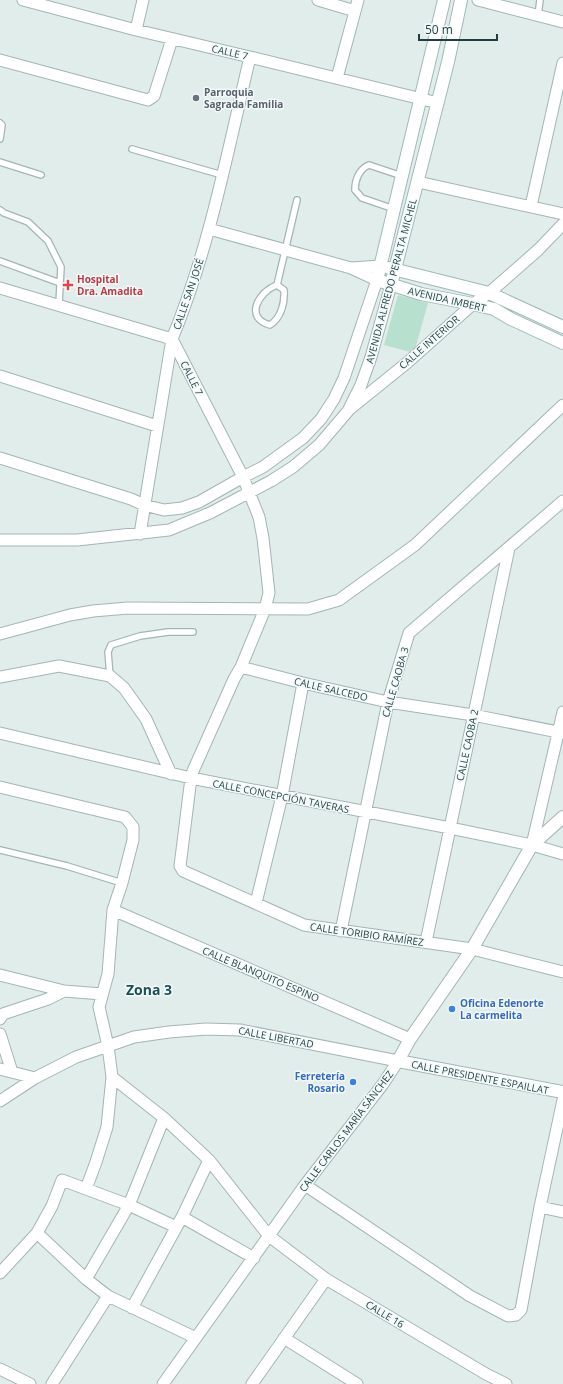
<svg xmlns="http://www.w3.org/2000/svg" width="563" height="1384" font-family="'Open Sans',sans-serif">
<style>
.green{fill:#b7e1ce}
.lines{fill:none;stroke-linecap:round;stroke-linejoin:round}
.service-casing{stroke:#a3b5b4;stroke-width:8}
.minor-casing{stroke:#a3b5b4;stroke-width:13}
.tertiary-casing{stroke:#a3b5b4;stroke-width:14}
.secondary-casing{stroke:#9ebab8;stroke-width:14}
.service{stroke:#fff;stroke-width:5.5}
.minor{stroke:#fff;stroke-width:11}
.tertiary{stroke:#fff;stroke-width:12}
.secondary{stroke:#fff;stroke-width:12}
.worship-dot{fill:#6b7280;stroke:#f2f9f8;stroke-width:1.5}
.health-dot{fill:#e0444e;stroke:#f2f9f8;stroke-width:1.5}
.shop-dot{fill:#3f7fe0;stroke:#f2f9f8;stroke-width:1.5}
.labels{text-anchor:middle;dominant-baseline:central;stroke-width:3;stroke-linejoin:round;paint-order:stroke}
.street-label{font-size:10px;fill:#1f3f40;stroke:#f2f9f8}
.worship-label{font-size:10px;font-weight:bold;fill:#5b616d;stroke:#f2f9f8;text-anchor:start}
.health-label{font-size:10px;font-weight:bold;fill:#be3a42;stroke:#f2f9f8;text-anchor:start}
.shop-label{font-size:10px;font-weight:bold;fill:#366cbe;stroke:#f2f9f8;text-anchor:start}
.district-label{font-size:14px;font-weight:bold;fill:#195154;stroke:#f2f9f8}
</style>
<rect width="100%" height="100%" fill="#e1edeb"/>
<!-- green -->
<path class="green" d="M398,295L428,303L414,353L384,345Z"/>
<g class="lines">
<!-- service casing -->
<g class="service-casing">
<path id="service" d="M538,16L540,0
M0,123L2,125L0,139
M132,149L222,175
M0,162L41,175
M394,209L362,198L355,190C355,180 359,169 369,165L402,176
M0,210L4,213L28,222L48,241L61,267L59,304
M0,261L60,283
M277,285L284,290C285,303 281,318 270,325C244,318 258,292 277,285Z
M277,285L297,200
M110,676L108,652L111,645L140,636L168,632H193
M0,850L67,866L122,883"/>
</g>
<!-- minor casing -->
<g class="minor-casing">
<path id="minor" d="M23,0L136,30L250,57L438,103
M318,0L355,11
M478,0L563,22
M136,30L143,0
M0,60L148,100L154,96L172,39
M337,78L358,0
M418,182L563,214
M531,206L563,63
M352,268L380,266
M0,288L172,339L243,477L259,517L263,538L269,593L265,609L241,667L234,679L193,771L191,778L180,866L183,871L304,925L472,949L563,972
M0,376L157,426
M351,408L408,362L473,304L489,293L538,250L563,224
M0,458L131,499L144,505L164,510L182,508L199,502L243,477L263,467L303,438L321,419L334,399L344,378L377,280L351,268L209,229
M140,534L172,339C209,250 228,150 250,57
M0,540H77L169,530L210,513L271,481L293,467L319,445L348,411L361,385L371,357L391,285
M0,634L70,615L93,611L128,608L308,609L339,600L415,545L563,405
M241,667L303,683L388,702L473,715L563,733
M0,677L59,666L110,676L124,688L146,719L171,774
M0,733L191,778L450,828L532,845L563,854
M0,787L125,817L133,827V840L122,883L113,910L108,974L99,1007L108,1046L112,1077L107,1127L96,1162L86,1189
M532,845L563,712
M256,903L282,796L303,683
M113,910L410,1039
M341,931L388,702L409,633L563,501
M426,942L509,548
M0,975L64,991L102,994
M0,1019L3,1014L48,999L64,991
M0,1034L12,1072
M0,1069L35,1078
M112,1077L164,1118L209,1160L269,1236L326,1279L486,1374L506,1384
M0,1101L35,1078L76,1057L134,1037L169,1032L206,1029L240,1030L398,1061L383,1084L305,1185L163,1384
M305,1185L470,1296L508,1316L516,1315L521,1310L540,1207L563,1100
M540,1207L563,1212
M182,1217L254,1258
M37,1233L86,1279L108,1296L196,1338
M0,1273L37,1233L52,1206L62,1180L129,1205L176,1227
M86,1279L129,1205L164,1118
M132,1308L182,1217L209,1160
M284,1338L357,1384
M0,1369L30,1384
M52,1384L108,1296
M252,1384L326,1279"/>
</g>
<!-- tertiary casing -->
<g class="tertiary-casing">
<path id="tertiary" d="M563,817L532,845L472,949L410,1039L398,1061L563,1092"/>
</g>
<!-- secondary casing -->
<g class="secondary-casing">
<path id="secondary" d="M444,0L377,280L421,294L473,304L494,309L511,319L563,343
M389,268L489,293L563,327
M391,285L448,62L461,0"/>
</g>
<!-- service -->
<use href="#service" class="service"/>
<!-- minor -->
<use href="#minor" class="minor"/>
<!-- tertiary -->
<use href="#tertiary" class="tertiary"/>
<!-- secondary -->
<use href="#secondary" class="secondary"/>
</g>
<!-- markers -->
<circle class="worship-dot" cx="196" cy="98" r="4"/>
<path class="health-dot" d="M66 279h4v4h4v4h-4v4h-4v-4h-4v-4h4z"/>
<g class="shop-dot">
<circle cx="452" cy="1009" r="4"/>
<circle cx="353" cy="1082" r="4"/>
</g>
<g class="labels">
<!-- street labels -->
<g class="street-label">
<text transform="translate(230 52) rotate(13)">CALLE 7</text>
<text transform="translate(391 281) rotate(-75)">AVENIDA ALFREDO PERALTA MICHEL</text>
<text transform="translate(188 294) rotate(-71)">CALLE SAN JOSÉ</text>
<text transform="translate(447 299) rotate(13)">AVENIDA IMBERT</text>
<text transform="translate(429 342) rotate(-41)">CALLE INTERIOR</text>
<text transform="translate(192 378) rotate(63)">CALLE 7</text>
<text transform="translate(395 682) rotate(-74)">CALLE CAOBA 3</text>
<text transform="translate(331 689) rotate(13)">CALLE SALCEDO</text>
<text transform="translate(467 745) rotate(-78)">CALLE CAOBA 2</text>
<text transform="translate(281 796) rotate(11)">CALLE CONCEPCIÓN TAVERAS</text>
<text transform="translate(367 934) rotate(8)">CALLE TORIBIO RAMÍREZ</text>
<text transform="translate(261 974) rotate(23)">CALLE BLANQUITO ESPINO</text>
<text transform="translate(276 1037) rotate(11)">CALLE LIBERTAD</text>
<text transform="translate(480 1077) rotate(11)">CALLE PRESIDENTE ESPAILLAT</text>
<text transform="translate(346 1131) rotate(-53)">CALLE CARLOS MARÍA SÁNCHEZ</text>
<text transform="translate(385 1314) rotate(31)">CALLE 16</text>
</g>
<!-- worship labels -->
<g class="worship-label">
<text x="204" y="92">Parroquia<tspan x="204" dy="12">Sagrada Familia</tspan></text>
</g>
<!-- health labels -->
<g class="health-label">
<text x="77" y="279">Hospital<tspan x="77" dy="12">Dra. Amadita</tspan></text>
</g>
<!-- shop labels -->
<g class="shop-label">
<text x="460" y="1003">Oficina Edenorte<tspan x="460" dy="12">La carmelita</tspan></text>
<text x="345" y="1076" text-anchor="end">Ferretería<tspan x="345" dy="12">Rosario</tspan></text>
</g>
<!-- district labels -->
<g class="district-label">
<text x="149" y="989">Zona 3</text>
</g>
</g>
<!-- scale -->
<path d="M419 34v6h78v-6" fill="none" stroke="#1f3f40" stroke-width="2"/>
<text x="425" y="34" font-size="12" fill="#1f3f40" stroke="#f2f9f8" stroke-width="3" paint-order="stroke">50 m</text>
</svg>
